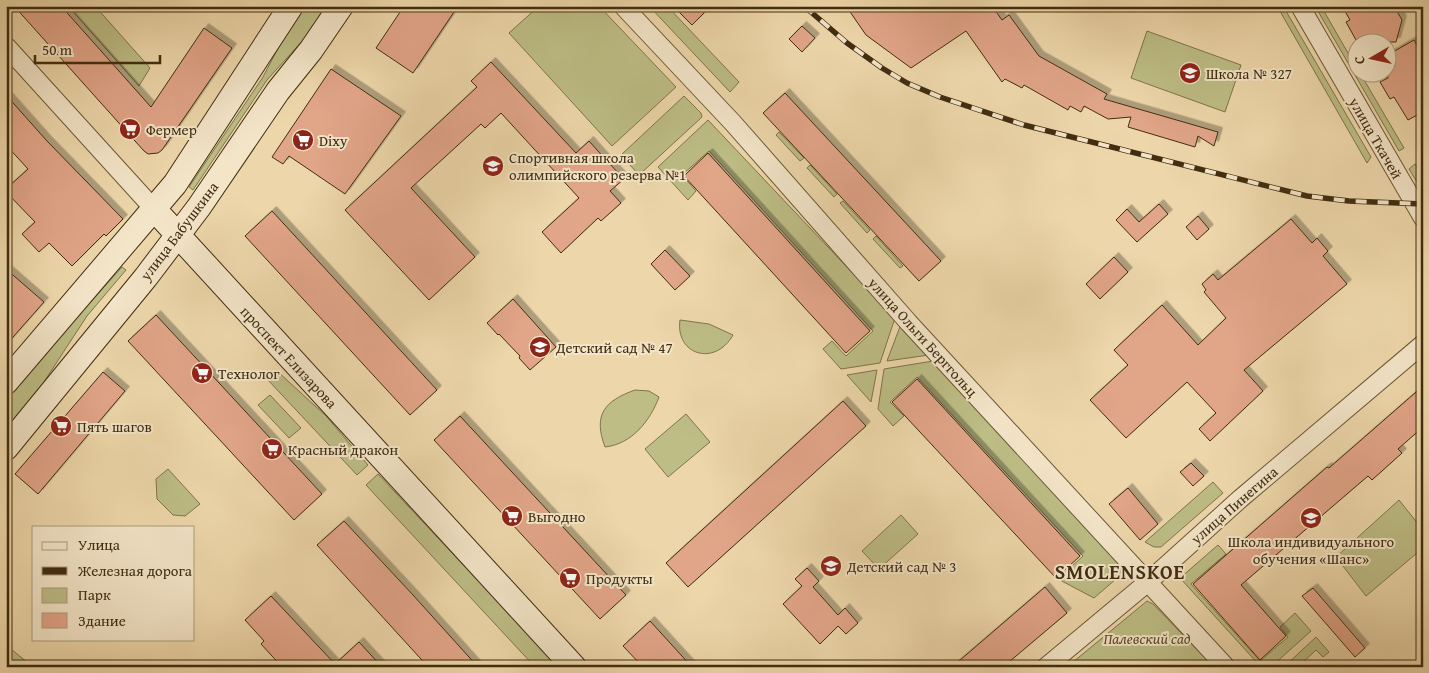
<svg xmlns="http://www.w3.org/2000/svg" width="1429" height="673" font-family="'Gentium Book Plus',serif">
<style>
.green{fill:#bdbd85;stroke:#7f754b}
.building{fill:#e1a588;stroke:#412d11;filter:url(#shadow)}
.lines{fill:none;stroke-linecap:round;stroke-linejoin:round}
.street-casing{stroke:#6c5837;stroke-width:20}
.secondary-casing{stroke:#412d11;stroke-width:26}
.street{stroke:#f3e5c8;stroke-width:18}
.secondary{stroke:#f3e5c8;stroke-width:24}
.rail-casing{stroke:#412d11;stroke-width:5.5}
.rail{stroke:#f3e5c8;stroke-width:4;stroke-dasharray:11;stroke-linecap:butt}
.labels{text-anchor:middle;dominant-baseline:central;stroke-width:4;stroke-linejoin:round;paint-order:stroke}
.poi-label{font-size:15px;fill:#412d11;stroke:#f3e5c8;text-anchor:start}
.street-label{font-size:15px;fill:#412d11;stroke:#f3e5c8}
.park-label{font-size:15px;font-style:italic;fill:#5a4a28;stroke:#f3e5c8}
.district-label{font-size:20px;font-weight:bold;letter-spacing:1px;fill:#412d11;stroke:#f3e5c8}
</style>
<defs>
<filter id="shadow"><feDropShadow dx="4.5" dy="-4.5" stdDeviation="0" flood-color="#0004"/></filter>
</defs>
<rect width="100%" height="100%" fill="#edd7aa"/>
<filter id="stains"><feTurbulence type="fractalNoise" baseFrequency=".004" numOctaves="4"/><feColorMatrix values="0 0 0 0 .2 0 0 0 0 .09 0 0 0 0 .02 0 0 0 .5 -.17"/></filter>
<radialGradient id="worn" r=".72"><stop offset=".6" stop-color="#630" stop-opacity="0"/><stop offset="1" stop-color="#630" stop-opacity=".3"/></radialGradient>
<!-- green -->
<path class="green" d="M68,6H95L150,68L139,86Z
M300,6H329L314,28L267,80L193,190L189,187L263,77Z
M539,6H599L676,87L612,146L509,33Z
M649,6H667L739,82L730,92Z
M1277,6H1283L1371,157L1367,163Z
M1315,6H1321L1356,67V72L1360,73L1404,148L1399,151Z
M1147,31L1241,65L1225,112L1131,78Z
M684,96L701,113L702,117L639,175L621,155Z
M708,120L895,318L880,363L841,369L823,349L832,341L846,356L873,331L709,151L682,175L696,191L688,200L658,167Z
M779,132L804,158L800,161L776,135Z
M1415,164L1423,177V192L1409,169Z
M810,165L837,194L834,197L807,168Z
M843,201L870,230L867,233L840,203Z
M876,236L903,266L900,268L873,239Z
M122,267L126,270L87,316L21,417L6,434V397Z
M680,320L709,324L733,335C715,367 675,355 680,320Z
M901,324L929,355L887,361Z
M933,361L1124,569L1123,573L1094,598L1058,579L1083,556L917,377L890,402L904,416L893,426L878,409L884,369Z
M276,370L326,416L368,465L357,475L267,379Z
M877,370L871,402L847,375Z
M635,390L649,391L659,397C650,421 632,444 605,447C593,415 604,401 635,390Z
M270,395L301,428L289,438L258,405Z
M686,414L710,442L668,477L645,449Z
M168,469L200,504L185,516L173,515L157,499L156,479Z
M378,474L557,665L556,667H535L366,485Z
M1213,482L1223,493L1161,547H1154L1145,542Z
M1399,500L1423,530V548L1366,596L1336,557Z
M901,515L918,534L879,569L862,551Z
M1218,545L1226,554L1191,584L1260,661L1288,637L1280,627L1295,613L1311,631L1271,667H1261L1180,578Z
M1147,601L1153,604L1214,667H1067Z
M1316,637L1329,652L1323,657L1316,650L1298,667H1284Z
M6,645L33,667H6Z"/>
<!-- building -->
<path class="building" d="M14,6H61L151,107L204,28L232,48L162,150L158,153L148,154L144,151Z
M404,6H458L413,73L376,48Z
M673,6H711L692,25Z
M846,6H992L1002,20L1009,15L1039,56L1107,94L1104,99L1218,132L1214,146L1198,136L1195,147L1128,127L1131,117L1108,119L1084,106L1081,112L1070,106L1068,110L1024,85L1022,88L1005,79L1002,82L966,31L911,68L866,35Z
M1342,6H1394L1402,20L1396,42H1367L1363,36L1356,40L1346,22L1350,20Z
M802,26L815,38L802,52L789,39Z
M1414,40L1423,56V112L1408,120L1394,97L1390,99L1380,82L1388,78L1386,56Z
M491,62L576,153L589,141L606,160L624,179L610,191L621,203L601,221L598,218L561,253L542,232L579,198L501,113L485,128L481,124L411,188L475,257L429,300L345,210L477,87L471,81Z
M331,69L401,116L345,194L289,156L283,164L272,157Z
M785,93L941,261L919,281L763,113Z
M6,95L47,141L123,219L106,236L104,234L72,266L49,243L39,252L22,234L35,222L6,192V189L28,169L6,145Z
M708,153L870,331L846,353L684,176Z
M1159,204L1168,214L1137,242L1116,220L1127,209L1139,222Z
M272,211L437,390L410,415L245,236Z
M1198,216L1209,229L1197,240L1186,227Z
M1291,219L1312,243L1317,238L1328,251L1323,256L1347,284L1244,370L1263,391L1210,441L1199,429L1216,413L1187,382L1126,438L1090,400L1128,365L1114,350L1162,305L1198,345L1226,318L1204,292L1206,290L1202,284L1213,274L1218,280Z
M665,250L690,276L675,290L651,264Z
M1114,257L1128,272L1100,299L1086,284Z
M6,269L44,302L6,345Z
M513,299L556,347L530,370L519,358L520,356L499,334L498,335L487,323Z
M156,315L322,494L294,520L128,341Z
M103,372L125,391L38,494L15,474Z
M917,379L1080,556L1056,578L892,402Z
M1423,386V427L1398,449L1402,453L1372,480L1368,476L1241,585L1286,636L1260,660L1193,584L1327,467L1329,468Z
M843,401L866,426L688,587L666,563Z
M460,416L626,595L600,619L434,440Z
M1191,463L1204,476L1193,486L1180,472Z
M1128,488L1158,524L1140,540L1109,504Z
M344,521L413,595L478,667H429L420,658L317,545Z
M807,568L819,581L813,587L838,615L845,608L858,623L846,634L838,626L820,644L783,604L802,586L795,579Z
M1045,587L1067,613L1003,667H952Z
M1313,588L1365,648L1355,657L1302,596Z
M271,596L335,664L359,642L382,667H282L261,644L264,641L245,620Z
M650,621L692,667H643L623,646Z"/>
<g class="lines">
<!-- street casing -->
<g class="street-casing">
<path id="street" d="M623,6L733,123L909,323L1226,667
M1300,6L1423,218
M6,46L154,209
M1046,667L1148,582L1240,499L1423,344"/>
</g>
<!-- secondary casing -->
<g class="secondary-casing">
<path id="secondary" d="M154,209L574,667
M6,382L175,184L291,6
M6,448L146,277L199,207L278,91L311,50L341,6"/>
</g>
<!-- street -->
<use href="#street" class="street"/>
<!-- secondary -->
<use href="#secondary" class="secondary"/>
<!-- rail casing -->
<g class="rail-casing">
<path id="rail" d="M804,6L847,43L882,68L907,83L940,97L1024,125L1307,196L1349,201L1423,204"/>
</g>
<!-- rail -->
<use href="#rail" class="rail"/>
</g>
<!-- icons -->
<defs>
<g id="school-disc" transform="scale(1.125)"><circle r="9.5" fill="#8f2418" stroke="#f3e5c8"/><path d="M0-5L7-2L0 1L-7-2ZM-4 1L0 2.5L4 1V4Q0 6-4 4Z" fill="#fff"/></g>
<g id="supermarket-disc" transform="scale(1.125)"><circle r="9.5" fill="#8f2418" stroke="#f3e5c8"/><path d="M-6-5.5h2.5l.6 2H6L4.5 2H-2.5L-4.4-4H-6ZM-1.5 3.2a1.3 1.3 0 1 0 .1 0ZM3 3.2a1.3 1.3 0 1 0 .1 0Z" fill="#fff"/></g>
</defs>
<g fill-rule="evenodd">
<use href="#school-disc" x="1190" y="73"/>
<use href="#supermarket-disc" x="130" y="129"/>
<use href="#supermarket-disc" x="303" y="140"/>
<use href="#school-disc" x="493" y="166"/>
<use href="#school-disc" x="540" y="347"/>
<use href="#supermarket-disc" x="202" y="373"/>
<use href="#supermarket-disc" x="61" y="426"/>
<use href="#supermarket-disc" x="272" y="449"/>
<use href="#supermarket-disc" x="512" y="516"/>
<use href="#school-disc" x="1311" y="518"/>
<use href="#school-disc" x="831" y="566"/>
<use href="#supermarket-disc" x="570" y="578"/>
</g>
<g class="labels">
<!-- poi labels -->
<g class="poi-label">
<text x="1206" y="73">Школа № 327</text>
<text x="146" y="129">Фермер</text>
<text x="319" y="140">Dixy</text>
<text x="509" y="157">Спортивная школа<tspan x="509" dy="17">олимпийского резерва №1</tspan></text>
<text x="556" y="347">Детский сад № 47</text>
<text x="218" y="373">Технолог</text>
<text x="77" y="426">Пять шагов</text>
<text x="288" y="449">Красный дракон</text>
<text x="528" y="516">Выгодно</text>
<text x="1311" y="541" text-anchor="middle">Школа индивидуального<tspan x="1311" dy="17">обучения «Шанс»</tspan></text>
<text x="847" y="566">Детский сад № 3</text>
<text x="586" y="578">Продукты</text>
</g>
<!-- street labels -->
<g class="street-label">
<text transform="translate(1376 138) rotate(60)">улица Ткачей</text>
<text transform="translate(179 231) rotate(-53)">улица Бабушкина</text>
<text transform="translate(923 337) rotate(48)">улица Ольги Берггольц</text>
<text transform="translate(289 357) rotate(47)">проспект Елизарова</text>
<text transform="translate(1234 505) rotate(-41)">улица Пинегина</text>
</g>
<!-- park labels -->
<g class="park-label">
<text x="1147" y="638">Палевский сад</text>
</g>
<!-- district labels -->
<g class="district-label">
<text x="1120" y="571">SMOLENSKOE</text>
</g>
</g>
<!-- margin -->
<rect width="1429" height="673" fill="none" stroke="#edd7aa" stroke-width="25"/>
<rect x="8" y="8" width="1414" height="658" fill="none" stroke="#412d11" stroke-width="2.5"/>
<rect x="12" y="12" width="1404" height="648" fill="none" stroke="#412d11"/>
<!-- legend -->
<rect x="32" y="526" width="162" height="115" fill="#f3e5c8" stroke="#ac9b7f"/>
<rect x="42" y="542" width="25" height="8" fill="#f3e5c8" stroke="#ac9b7f"/>
<text x="78" y="550" font-size="15" fill="#412d11">Улица</text>
<rect x="42" y="567" width="25" height="8" fill="#412d11" stroke="#ac9b7f"/>
<text x="78" y="576" font-size="15" fill="#412d11">Железная дорога</text>
<rect x="42" y="588" width="25" height="15" fill="#bdbd85" stroke="#ac9b7f"/>
<text x="78" y="600" font-size="15" fill="#412d11">Парк</text>
<rect x="42" y="613" width="25" height="15" fill="#e1a588" stroke="#ac9b7f"/>
<text x="78" y="626" font-size="15" fill="#412d11">Здание</text>
<!-- north arrow -->
<g transform="translate(1372 58) rotate(261)"><circle r="24" fill="#f3e5c8" stroke="#ac9b7f"/>
<path d="M0-4L9 19L0 12L-9 19Z" fill="#8f2418"/>
<text y="-8" font-size="14" font-weight="bold" text-anchor="middle" fill="#412d11">С</text>
</g>
<!-- scale -->
<path d="M35 55v8h125v-8" fill="none" stroke="#412d11" stroke-width="2.5"/>
<text x="42" y="55" font-size="15" fill="#412d11" stroke="#f3e5c8" stroke-width="4" paint-order="stroke">50 m</text>
<rect width="100%" height="100%" filter="url(#stains)"/>
<rect width="100%" height="100%" fill="url(#worn)"/>
</svg>
